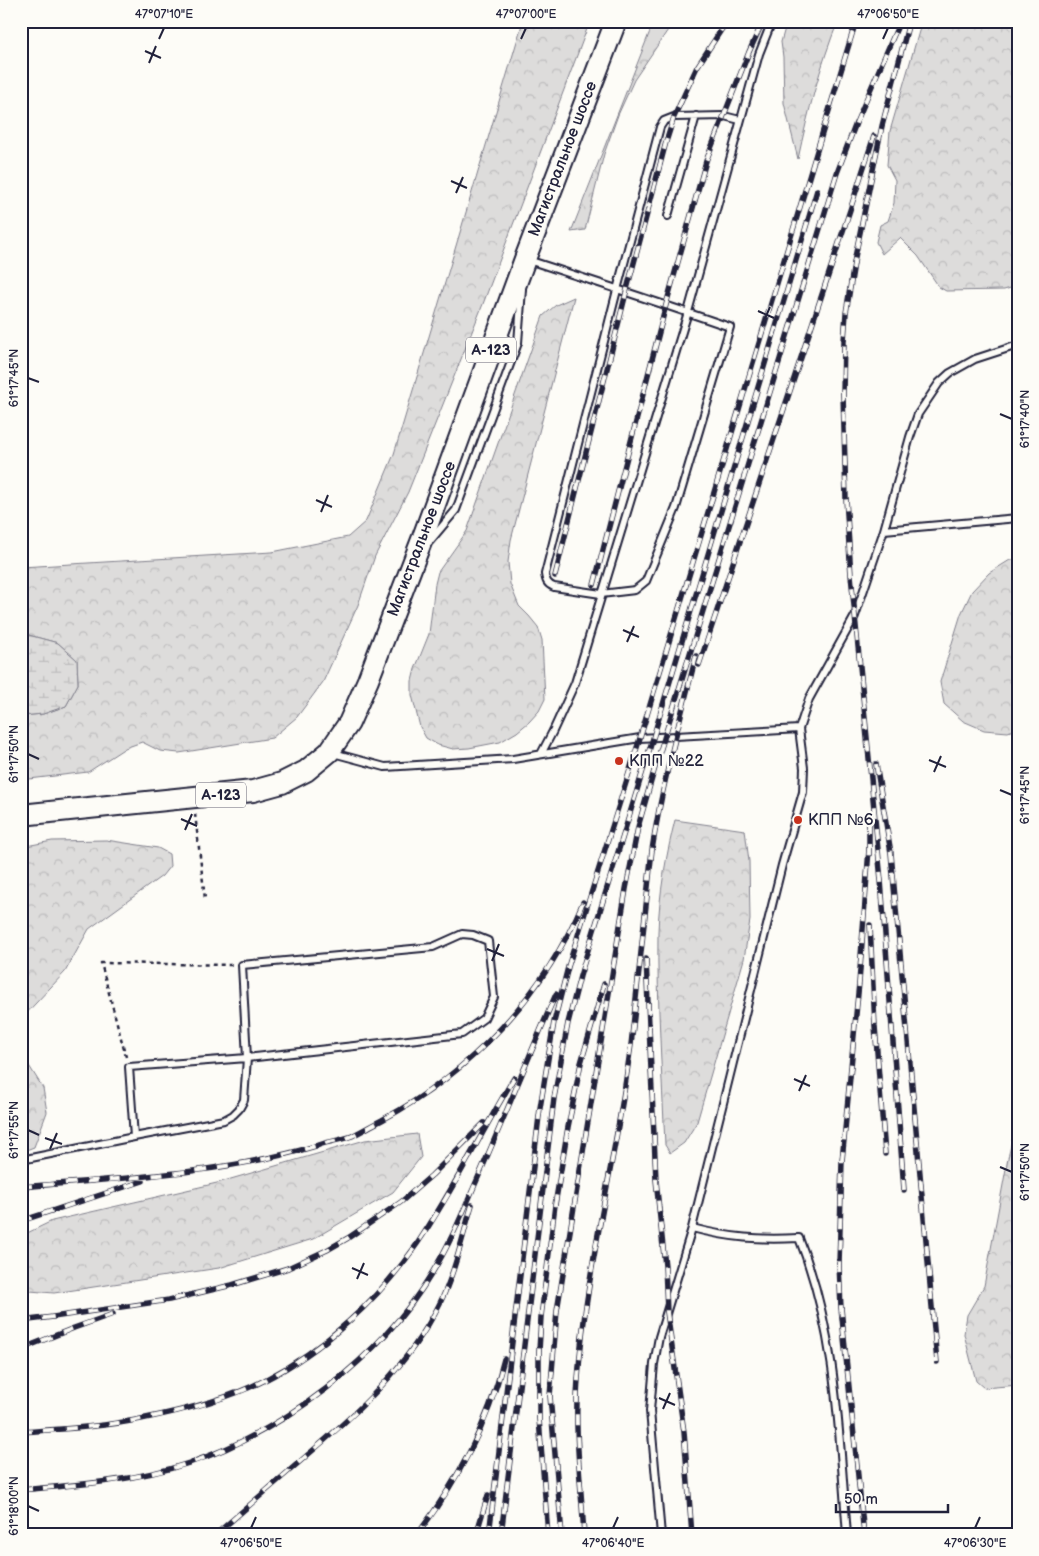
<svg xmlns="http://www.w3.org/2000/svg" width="1039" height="1556" font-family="'Balsamiq Sans',sans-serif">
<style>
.forest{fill:url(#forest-crowns);stroke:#807f8b}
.wetland{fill:url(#wetland-marsh);stroke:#807f8b}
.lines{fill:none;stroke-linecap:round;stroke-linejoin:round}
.service-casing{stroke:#22223b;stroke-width:10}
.primary-casing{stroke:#22223b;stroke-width:24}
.path{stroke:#22223b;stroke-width:2.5;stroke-dasharray:4 4;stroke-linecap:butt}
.service{stroke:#fdfcf7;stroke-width:6}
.primary{stroke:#fdfcf7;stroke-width:20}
.rail-casing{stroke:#22223b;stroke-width:5.5}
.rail{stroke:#fdfcf7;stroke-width:4;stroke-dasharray:11;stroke-linecap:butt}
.ticks{fill:none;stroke:#22223b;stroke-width:2}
.poi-dot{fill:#c8321e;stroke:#fdfcf7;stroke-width:2}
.labels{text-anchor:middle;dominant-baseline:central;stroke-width:4.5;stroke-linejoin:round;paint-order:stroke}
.shield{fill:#fdfcf7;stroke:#646373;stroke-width:1}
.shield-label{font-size:15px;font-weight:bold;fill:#22223b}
.street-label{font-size:16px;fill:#22223b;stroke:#fdfcf7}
.poi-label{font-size:16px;fill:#22223b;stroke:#fdfcf7;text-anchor:start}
.neatline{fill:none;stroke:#22223b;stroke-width:2}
.ticks-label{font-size:12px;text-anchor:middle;fill:#22223b}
</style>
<defs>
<pattern id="forest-crowns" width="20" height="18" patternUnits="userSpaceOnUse" patternTransform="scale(1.25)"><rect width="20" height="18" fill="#dddcdb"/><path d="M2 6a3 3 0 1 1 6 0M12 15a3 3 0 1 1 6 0" fill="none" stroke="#bdbcbd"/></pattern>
<pattern id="wetland-marsh" width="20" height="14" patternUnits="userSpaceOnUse" patternTransform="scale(1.25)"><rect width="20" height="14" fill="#dddcdb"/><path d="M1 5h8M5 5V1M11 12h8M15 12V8" fill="none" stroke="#bdbcbd"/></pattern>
</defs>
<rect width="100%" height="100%" fill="#fdfcf7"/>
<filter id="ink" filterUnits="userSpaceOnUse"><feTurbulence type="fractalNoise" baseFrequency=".02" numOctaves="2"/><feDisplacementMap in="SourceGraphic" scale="10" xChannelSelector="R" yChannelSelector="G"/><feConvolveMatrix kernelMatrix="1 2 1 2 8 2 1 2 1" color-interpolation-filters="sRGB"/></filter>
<g filter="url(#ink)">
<!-- forest -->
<path class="forest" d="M523,21H590L483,304L408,492L375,556L358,605L323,682L297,717L272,738L179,753L160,751L142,742L125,748L88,772L21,780V716L43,714L66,706L78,684L77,660L58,643L21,633V567L272,552L348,537L366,521L394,454Z
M654,21H674L634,80L618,115L604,154L585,230L571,232Z
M787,21H838C820,66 808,112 798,159L784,103L783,57L781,42Z
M922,21H1018V282L1017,286L1004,290L946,291L939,287L918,256L900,238L882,254L876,242L880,225L888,221L894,203L895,180L887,165L890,131Z
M574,297L511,540L508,562L510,584L519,606L529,616L538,627L542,640L545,699L539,711L529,722L517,732L500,742L469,748L453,749L438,745L426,738L420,727L412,695V681L415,669L429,634L435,584L438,572L467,531L543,316L556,305Z
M1018,559V728L1008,732L984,730L963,721L944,704L940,682L961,614L972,591L989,573L1010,560Z
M675,820L745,830L749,861L750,920L744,959L697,1122L684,1143L670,1153L665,1145C662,1075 657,1003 658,932C659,895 666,856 675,820Z
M106,840L158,848L169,854L170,866L162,876L89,929L65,972L21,1019V847L52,841Z
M21,1053L43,1088L47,1112L34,1147L21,1152Z
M1018,1115V1385L984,1388L976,1381L964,1334L967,1315L984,1286L1008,1158Z
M417,1134L421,1157L393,1192L313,1239L219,1268L54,1293L30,1291L21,1287V1236L52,1221L217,1183L365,1140Z"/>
<!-- wetland -->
<path class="wetland" d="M21,633L58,643L77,660L78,684L66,706L43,714L21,716Z"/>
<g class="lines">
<!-- service casing -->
<g class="service-casing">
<path id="service" d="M668,216L696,116
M528,260C596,282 663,304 730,327L676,508L646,581L635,590L601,594L554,587C547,584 546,581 545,574L617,290L660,127L664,121L674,117L724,116L740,120
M884,530L1018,518
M430,541L456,510L518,343L522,289
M799,729L809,699L855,616L884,530L910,437L918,414L939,383L950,373L975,359L1018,345
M333,753L385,767L513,759L640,738L799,729L804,768L803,792L782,865L692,1228L659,1337L654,1364L650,1411L661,1535
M541,754L553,731L575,683L688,312L759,54L772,21
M21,1160L134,1137L129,1067L247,1058L462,1034L484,1018L494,997L488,941L473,935L462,934L433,947L242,965L247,1058L244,1100L239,1109L233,1115L224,1120L134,1137
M692,1228C730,1238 759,1240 799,1238C837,1334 839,1433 847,1535"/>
</g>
<!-- primary casing -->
<g class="primary-casing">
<path id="primary" d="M21,815L253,791L282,783L306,771L329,752L349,723L368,680L423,537L525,259L616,21"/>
</g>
<!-- path -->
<path class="path" d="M195,814L205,899
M126,1057L101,963L233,965"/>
<!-- service -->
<use href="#service" class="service"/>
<!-- primary -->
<use href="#primary" class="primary"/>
<!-- rail casing -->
<g class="rail-casing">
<path id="rail" d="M555,576L626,293L666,142L674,117L697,67L727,21
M594,585L666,305L706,161L749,52L763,21
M699,665L850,210L874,136
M876,764L891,853L937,1362
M869,855V820
M870,925L875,1026L885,1154
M646,959L656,1180L665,1266L667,1312L684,1432L692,1535
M21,1187C121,1178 223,1174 319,1145C330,1141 342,1140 352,1136C362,1131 372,1125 382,1120C470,1073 545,994 583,902
M904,1190L881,880L851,575L846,499L843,394L844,341L846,313L855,257L882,126L908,26
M21,1221L143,1181
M21,1321L53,1317L169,1300L232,1285L288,1268L327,1250L348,1238L401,1202L432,1175L484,1123
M21,1349L74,1328L113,1314
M21,1432C61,1429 102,1427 141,1419C182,1411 226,1400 263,1381C324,1350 378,1300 417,1244C453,1191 481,1133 514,1078
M21,1490C78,1485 135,1481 189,1463C283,1432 381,1358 432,1273C450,1244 463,1212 477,1180C504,1118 529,1056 556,994
M215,1535C245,1509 274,1484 304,1458C357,1413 409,1366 440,1303C455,1272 462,1238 472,1205
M417,1535C458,1480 488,1425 504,1359
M476,1535L488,1495
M489,1535L540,1108L554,1022L568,967L640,738L856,21
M501,1535L554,1098L568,1023L580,976L653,738L817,190
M548,1535L539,1419V1351L541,1317L555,1205L568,1127L581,1063L604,984
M562,1535L550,1396L557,1311L626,889L638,827L654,771L837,173L856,123L900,21
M584,1535C581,1483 574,1431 578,1379C585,1278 611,1179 626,1079L631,1045L652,850C662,784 680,720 696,656
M864,1535L841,1308L839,1264L842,1161L859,983L869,849"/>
</g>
<!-- rail -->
<use href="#rail" class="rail"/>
</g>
</g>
<!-- ticks -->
<path class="ticks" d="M159,39L164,28M521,39L526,28M883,39L888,28M145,51L161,58M149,63L156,46M451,181L467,188M456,193L463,177M758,311L774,318M763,323L770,307M28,378L39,382M1000,414L1012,419M316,500L332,507M321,512L328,495M623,630L639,637M627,642L634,626M28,754L39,759M929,760L946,767M934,772L941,756M1000,790L1012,795M181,819L197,826M185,830L192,814M487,949L504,956M492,961L499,944M794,1079L810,1086M799,1091L806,1075M28,1130L39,1135M45,1138L62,1144M50,1149L57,1133M1000,1167L1012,1172M352,1268L368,1275M357,1279L364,1263M659,1398L675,1405M663,1409L670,1393M28,1506L39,1511M251,1528L256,1517M613,1528L618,1517M975,1528L980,1517"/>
<!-- markers -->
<g class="poi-dot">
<circle cx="619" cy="761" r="5"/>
<circle cx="798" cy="820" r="5"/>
</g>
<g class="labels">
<!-- shield labels -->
<g class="shield">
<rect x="466" y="337.5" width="50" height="25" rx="4"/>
<rect x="196" y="782.5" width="50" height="25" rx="4"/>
</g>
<g class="shield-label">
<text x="491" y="350">А-123</text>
<text x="221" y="795">А-123</text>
</g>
<!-- street labels -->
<g class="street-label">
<text transform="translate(563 159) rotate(-69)">Магистральное шоссе</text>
<text transform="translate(422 539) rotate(-69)">Магистральное шоссе</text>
</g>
<!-- poi labels -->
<g class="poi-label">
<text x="629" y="761">КПП №22</text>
<text x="808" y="820">КПП №6</text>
</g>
</g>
<!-- margin -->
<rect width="1039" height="1556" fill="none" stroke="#fdfcf7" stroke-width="55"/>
<!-- scale -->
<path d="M836 1504v8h112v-8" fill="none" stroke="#22223b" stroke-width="2.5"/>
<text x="844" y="1504" font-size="15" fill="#22223b" stroke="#fdfcf7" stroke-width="4" paint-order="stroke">50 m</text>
<rect x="28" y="28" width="984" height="1500" class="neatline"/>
<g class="ticks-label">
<text x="164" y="18">47°07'10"E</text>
<text x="526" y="18">47°07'00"E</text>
<text x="888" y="18">47°06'50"E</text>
<text transform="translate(14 378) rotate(-90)" y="4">61°17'45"N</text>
<text transform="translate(1025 419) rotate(-90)" y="4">61°17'40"N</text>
<text transform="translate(14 754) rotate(-90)" y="4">61°17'50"N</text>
<text transform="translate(1025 795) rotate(-90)" y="4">61°17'45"N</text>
<text transform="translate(14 1130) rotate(-90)" y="4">61°17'55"N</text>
<text transform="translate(1025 1172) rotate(-90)" y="4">61°17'50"N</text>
<text transform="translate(14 1506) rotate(-90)" y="4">61°18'00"N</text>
<text x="251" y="1547">47°06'50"E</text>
<text x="613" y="1547">47°06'40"E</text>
<text x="975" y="1547">47°06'30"E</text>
</g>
</svg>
